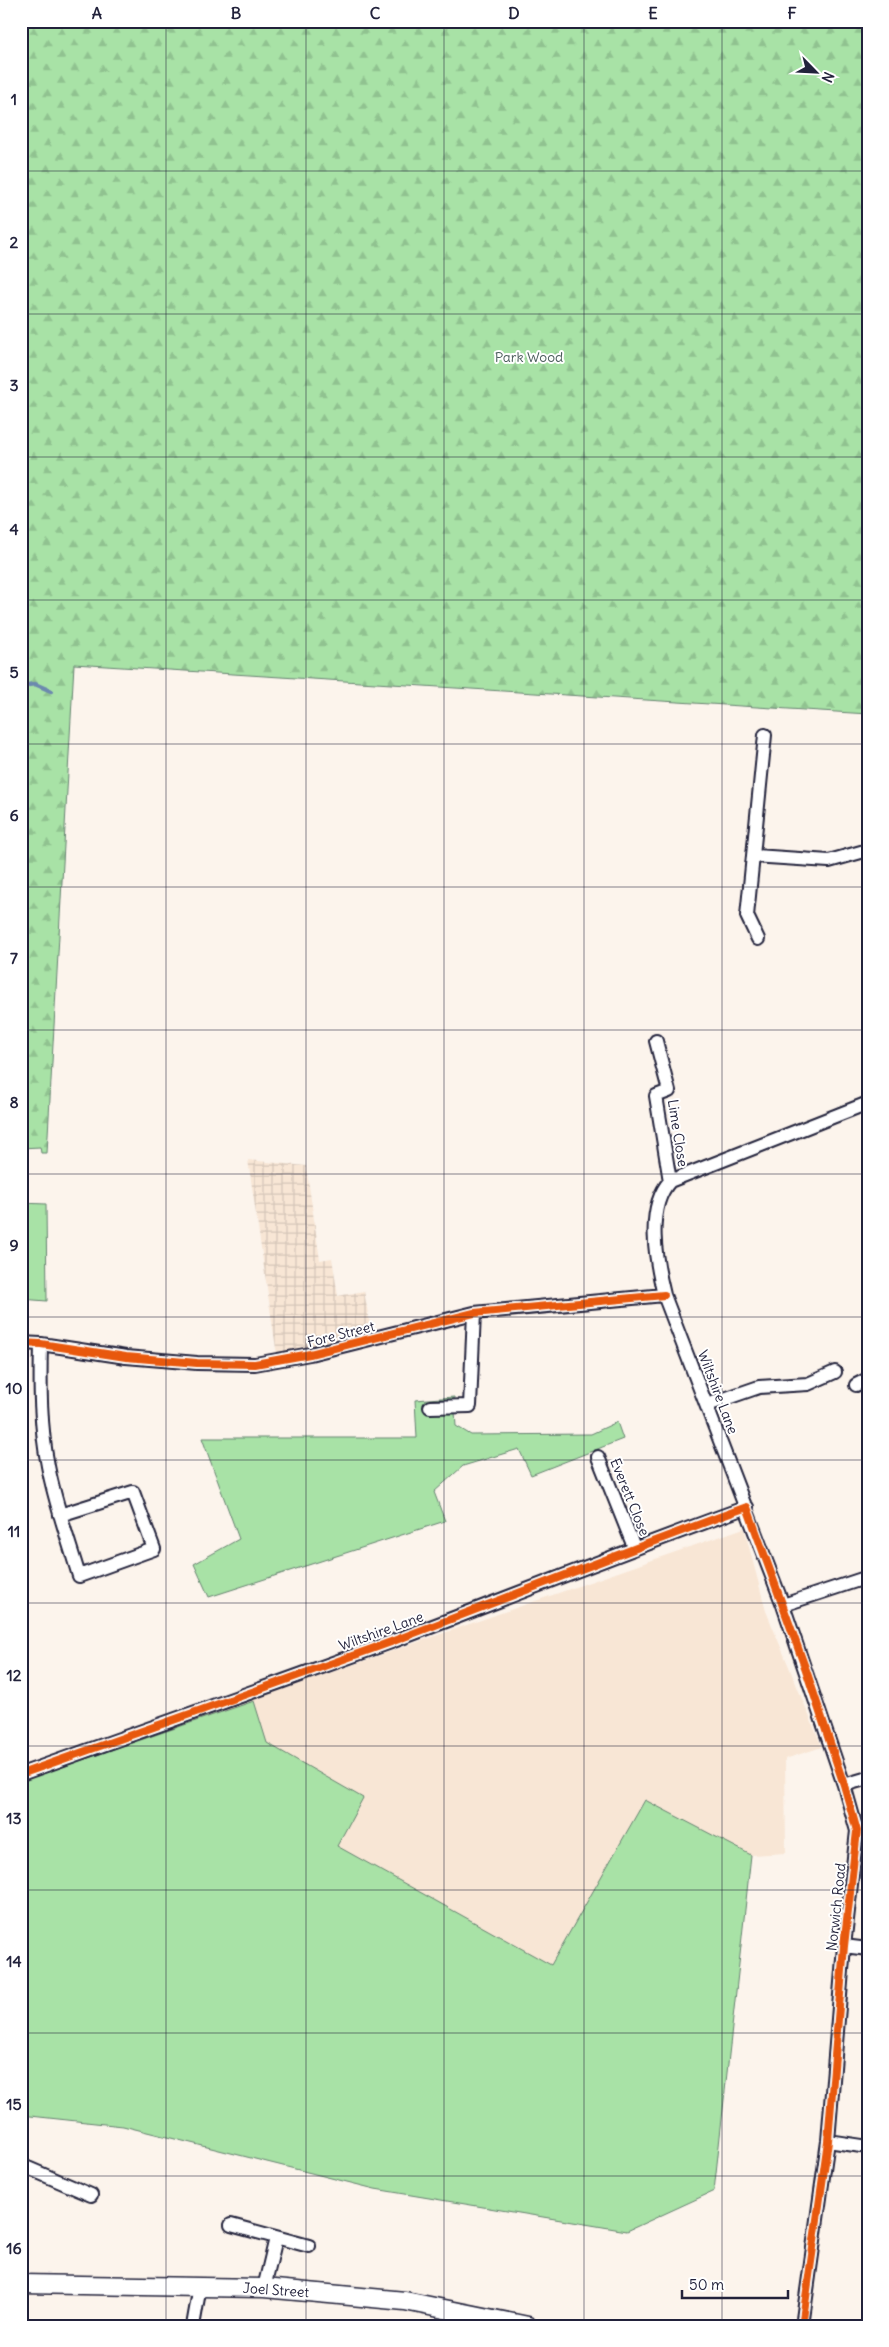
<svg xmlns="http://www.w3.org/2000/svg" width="889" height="2347" font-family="Delius,sans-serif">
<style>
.built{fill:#f8e6d5}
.industrial{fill:url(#industrial-grid)}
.green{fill:#a8e2a6;stroke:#658270}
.forest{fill:url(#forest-firs);stroke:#658270}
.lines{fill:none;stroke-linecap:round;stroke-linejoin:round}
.stream{stroke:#6c89ae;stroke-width:4.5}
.minor-casing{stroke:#22223b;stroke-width:16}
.secondary-casing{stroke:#22223b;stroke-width:21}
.minor{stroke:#fff;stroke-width:12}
.secondary{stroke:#fff;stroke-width:18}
.cycleway-casing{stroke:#fff;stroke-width:11}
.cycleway{stroke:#e8590c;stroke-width:8}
.grid{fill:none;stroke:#22223b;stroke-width:1;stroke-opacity:0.55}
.labels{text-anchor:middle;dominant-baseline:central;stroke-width:4;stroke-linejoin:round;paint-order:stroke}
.park-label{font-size:14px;fill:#4a5c5b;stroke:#fff}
.street-label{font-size:14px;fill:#22223b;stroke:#fff}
.neatline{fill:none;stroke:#22223b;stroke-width:2}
.grid-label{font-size:16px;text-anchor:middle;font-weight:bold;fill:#22223b}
</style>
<defs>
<pattern id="industrial-grid" width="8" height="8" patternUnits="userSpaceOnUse" patternTransform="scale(1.25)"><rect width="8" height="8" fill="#f8e6d5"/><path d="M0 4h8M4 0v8" fill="none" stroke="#d4c5b8"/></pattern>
<pattern id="forest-firs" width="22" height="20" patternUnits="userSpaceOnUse" patternTransform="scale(1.25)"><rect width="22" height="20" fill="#a8e2a6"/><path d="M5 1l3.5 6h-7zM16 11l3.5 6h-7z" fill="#90c290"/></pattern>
</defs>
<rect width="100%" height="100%" fill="#fcf4ec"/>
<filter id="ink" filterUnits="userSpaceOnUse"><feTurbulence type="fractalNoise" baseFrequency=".02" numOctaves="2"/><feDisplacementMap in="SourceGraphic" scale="10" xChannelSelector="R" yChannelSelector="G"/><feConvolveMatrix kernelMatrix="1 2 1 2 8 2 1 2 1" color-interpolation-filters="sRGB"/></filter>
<g filter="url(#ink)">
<!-- built -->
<path class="built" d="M744,1528L766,1611L822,1747L785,1759L786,1853L751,1855L714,2191L627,2231L375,2189L123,2126L21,2115V1781Z"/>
<!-- industrial -->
<path class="industrial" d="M248,1160L306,1166L320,1260L332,1258L338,1296L364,1291L370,1325L304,1351L277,1355Z"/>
<!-- green -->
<path class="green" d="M21,1203L46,1204L47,1301L21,1299Z
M454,1397L456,1426L471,1435L591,1434L617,1422L623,1439L531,1475L519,1449L463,1466L434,1492L445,1521L209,1597L194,1564L239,1539L202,1438H417L415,1400Z
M254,1701L267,1743L363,1798L337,1846L551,1965L645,1800L751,1855L714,2191L627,2231L375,2189L123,2126L21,2115V1781Z"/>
<!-- forest -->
<path class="forest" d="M21,21H868V714L74,664L47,1153H41L40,1147L21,1148Z"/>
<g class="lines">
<!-- stream -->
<path class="stream" d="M21,686L35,684L51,691"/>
<!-- minor casing -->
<g class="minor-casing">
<path id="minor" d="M754,856L829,861L868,850
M758,939L747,916L765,735
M656,1041L669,1091L656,1096L670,1181
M21,1343L41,1344L126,1357L197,1363L255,1364L310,1354L474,1313L664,1295
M41,1344C40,1384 40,1426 48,1466C55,1503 68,1539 79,1576L154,1549L133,1492L60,1515
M856,1385L868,1379
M707,1405L759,1387L808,1384L835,1372
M430,1407L470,1406L474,1313
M598,1457L634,1547
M783,1605L868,1577
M21,1774C144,1730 268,1687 391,1642C510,1597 627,1550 747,1507
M844,1785L868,1778
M844,1946L868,1949
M828,2141L868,2147
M21,2165L91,2195
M231,2225L309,2246
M264,2288L276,2238
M193,2326L200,2286
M802,2326L828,2141L844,1946L857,1831L844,1785L783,1605L664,1295C656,1262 645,1208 670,1181L868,1103"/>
</g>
<!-- secondary casing -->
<g class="secondary-casing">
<path id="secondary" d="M21,2284L264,2288L405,2301L528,2326"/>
</g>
<!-- minor -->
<use href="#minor" class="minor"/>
<!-- secondary -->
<use href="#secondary" class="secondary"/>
<!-- cycleway casing -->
<g class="cycleway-casing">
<path id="cycleway" d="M21,1343L41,1344L126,1357L197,1363L255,1364L310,1354L474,1313L664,1295
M21,1774C144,1730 268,1687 391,1642C510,1597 627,1550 747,1507L806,1670L844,1785L857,1831L844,1946L828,2141L802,2326"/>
</g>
<!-- cycleway -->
<use href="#cycleway" class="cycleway"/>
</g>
</g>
<!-- grid -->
<path class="grid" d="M166,21V2326M306,21V2326M444,21V2326M584,21V2326M722,21V2326M21,171H868M21,314H868M21,457H868M21,600H868M21,744H868M21,887H868M21,1030H868M21,1174H868M21,1317H868M21,1460H868M21,1603H868M21,1746H868M21,1890H868M21,2033H868M21,2176H868"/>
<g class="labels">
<!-- park labels -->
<g class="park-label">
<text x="529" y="357">Park Wood</text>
</g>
<!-- street labels -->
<g class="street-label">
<text transform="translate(678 1133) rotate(81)">Lime Close</text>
<text transform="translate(341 1334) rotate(-14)">Fore Street</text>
<text transform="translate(718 1392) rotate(69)">Wiltshire Lane</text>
<text transform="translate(630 1497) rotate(68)">Everett Close</text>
<text transform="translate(381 1631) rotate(-20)">Wiltshire Lane</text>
<text transform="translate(836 1907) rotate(-84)">Norwich Road</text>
<text transform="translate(276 2290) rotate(4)">Joel Street</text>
</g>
</g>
<!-- margin -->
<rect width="889" height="2347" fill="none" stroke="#fff" stroke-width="55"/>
<!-- north arrow -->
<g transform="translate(816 72) rotate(114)" stroke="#ffffff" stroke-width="4" paint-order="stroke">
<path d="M0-4L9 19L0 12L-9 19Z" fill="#22223b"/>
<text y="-8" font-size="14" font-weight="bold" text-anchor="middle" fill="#22223b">N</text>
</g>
<!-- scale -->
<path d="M682 2290v8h106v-8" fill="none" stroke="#22223b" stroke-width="2.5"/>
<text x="689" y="2290" font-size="15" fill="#22223b" stroke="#ffffff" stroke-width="4" paint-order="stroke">50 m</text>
<rect x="28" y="28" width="834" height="2292" class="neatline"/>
<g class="grid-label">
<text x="97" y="19">A</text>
<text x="236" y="19">B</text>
<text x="375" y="19">C</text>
<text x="514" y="19">D</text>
<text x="653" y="19">E</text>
<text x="792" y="19">F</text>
<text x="14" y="105">1</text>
<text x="14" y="248">2</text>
<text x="14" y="391">3</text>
<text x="14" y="535">4</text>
<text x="14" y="678">5</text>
<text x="14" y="821">6</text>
<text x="14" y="964">7</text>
<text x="14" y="1108">8</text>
<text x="14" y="1251">9</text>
<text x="14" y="1394">10</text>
<text x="14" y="1537">11</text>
<text x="14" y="1681">12</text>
<text x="14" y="1824">13</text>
<text x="14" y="1967">14</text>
<text x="14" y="2110">15</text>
<text x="14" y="2254">16</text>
</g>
</svg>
